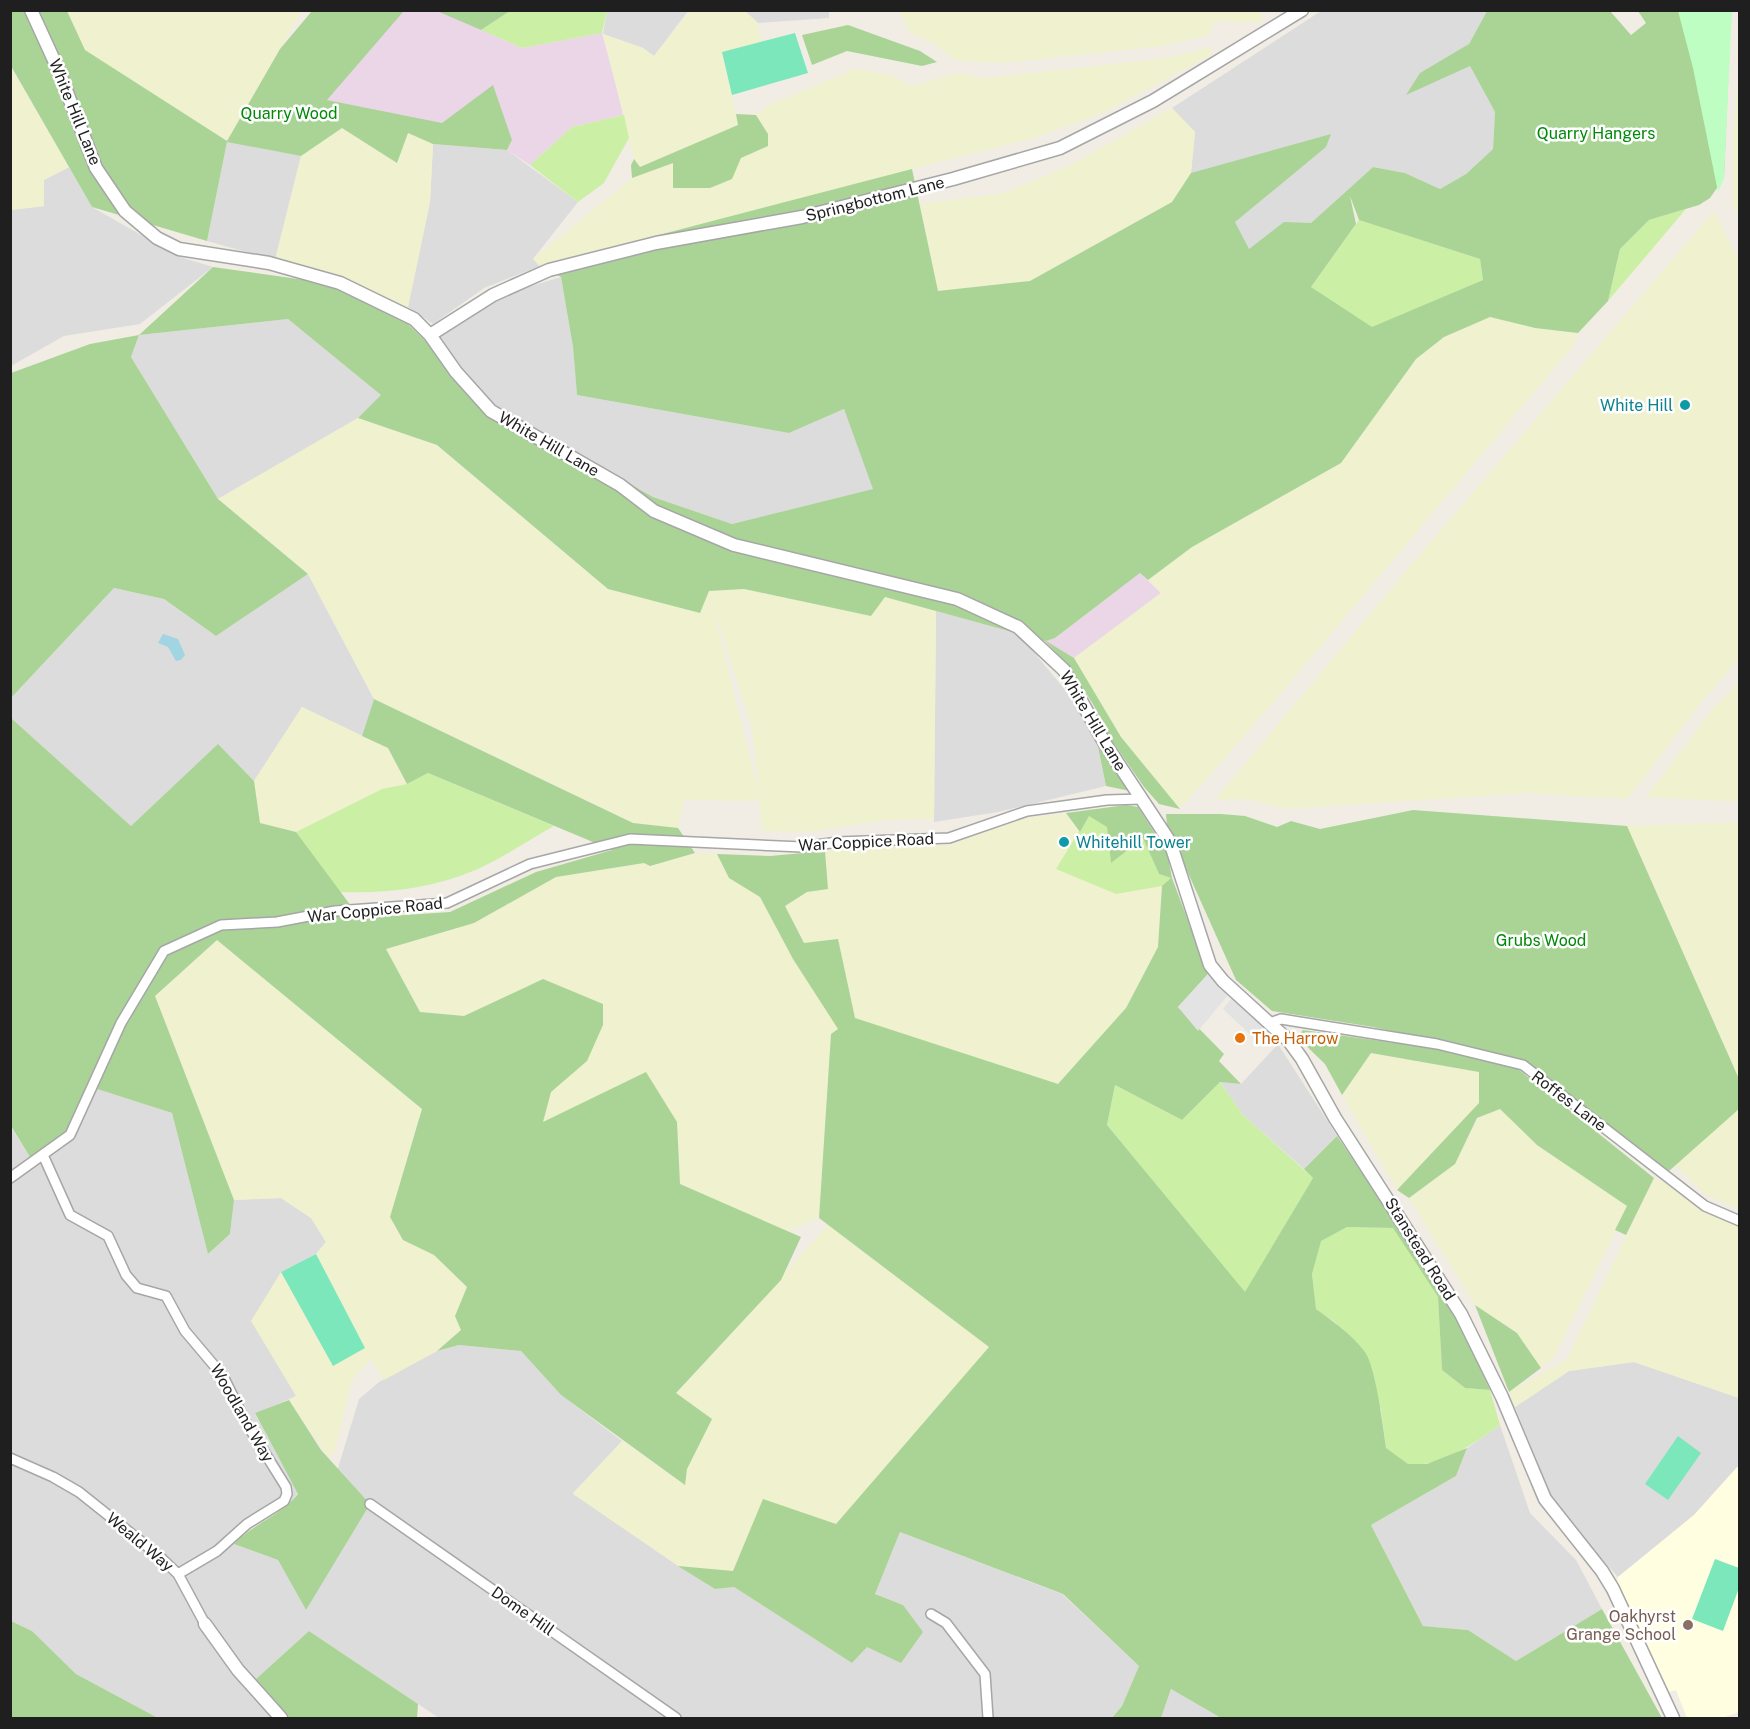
<svg xmlns="http://www.w3.org/2000/svg" width="1750" height="1729" font-family="'Public Sans',sans-serif">
<style>
.residential{fill:#dddcdc}
.industrial{fill:#ebd6e7}
.education{fill:#fffee0}
.farmland{fill:#eff1cf;fill-rule:evenodd}
.grass{fill:#ccefa6}
.forest{fill:#aad496;fill-rule:evenodd}
.park{fill:#befec2}
.pitch{fill:#7ce7bb}
.parking{fill:#e3e3e3}
.water{fill:#a1d5e2}
.lines{fill:none;stroke-linecap:round;stroke-linejoin:round}
.minor-casing{stroke:#a6a6a6;stroke-width:12}
.tertiary-casing{stroke:#a6a6a6;stroke-width:15}
.minor{stroke:#fff;stroke-width:9}
.tertiary{stroke:#fff;stroke-width:12}
.culture-dot{fill:#0f9aa8;stroke:#fff;stroke-width:2}
.food-dot{fill:#e8710a;stroke:#fff;stroke-width:2}
.education-dot{fill:#8d6e63;stroke:#fff;stroke-width:2}
.labels{text-anchor:middle;dominant-baseline:central;stroke-width:5;stroke-linejoin:round;paint-order:stroke}
.street-label{font-size:16px;fill:#1f1f1f;stroke:#fff}
.park-label{font-size:16px;fill:#028909;stroke:#fff}
.culture-label{font-size:16px;fill:#0d838f;stroke:#fff;text-anchor:end}
.food-label{font-size:16px;fill:#c56008;stroke:#fff;text-anchor:start}
.education-label{font-size:16px;fill:#785e54;stroke:#fff;text-anchor:end}
</style>
<rect width="100%" height="100%" fill="#f1ede5"/>
<!-- residential -->
<path class="residential" d="M607,11H688L654,56L643,48L603,34Z
M745,11H833L829,12V18L758,23Z
M1321,11H1487L1469,44L1470,66L1495,112L1493,149L1466,174L1440,189L1405,173L1373,167L1311,223L1248,250L1235,222L1191,173L1195,132L1172,108Z
M227,141L301,156L275,260L207,241Z
M433,144L507,150L578,202L533,259L540,266L484,288L433,324L408,307L430,202Z
M69,167L92,207L180,257L213,267L140,324L64,336L11,366L10,210L44,206V180Z
M561,277L573,347L577,395L789,433L844,409L874,489L732,524L653,497L509,415L482,396L435,336L496,297Z
M288,319L382,395L358,418L218,499L131,357L139,335Z
M308,574L374,699L362,736L302,707L254,781L218,745L131,826L11,718V698L114,588L164,599L216,636Z
M936,611L1018,633L1071,697L1098,747L1106,786L998,812L934,822Z
M1278,1044L1337,1136L1304,1169L1243,1115L1220,1082L1241,1084Z
M94,1088L172,1113L208,1254L230,1234L234,1200L281,1198L311,1218L326,1242L316,1254L281,1272L296,1396L255,1414L298,1493L289,1505L248,1529L234,1544L278,1560L306,1610L338,1468L359,1399L379,1382L437,1351L459,1345L521,1351L561,1395L622,1441L573,1493L715,1589L734,1587L852,1663L903,1605L875,1594L900,1532L1062,1594L1139,1666L1122,1706L1112,1718H439L309,1631L256,1679L280,1718H158L76,1674L32,1631L11,1621L10,1126L33,1162Z
M1634,1362L1739,1398V1465L1694,1515L1618,1577L1555,1507L1515,1407L1569,1371Z
M1500,1425L1530,1513L1576,1560L1602,1609L1516,1661L1468,1630L1423,1626L1371,1525L1456,1476L1467,1448Z
M1171,1689L1221,1718H1161Z"/>
<!-- industrial -->
<path class="industrial" d="M437,10L522,48L602,33L624,115L572,127L530,165L507,150L512,140L326,100L404,11Z
M1140,573L1161,593L1074,658L1045,641L1055,638Z"/>
<!-- education -->
<path class="education" d="M1739,1465V1712L1722,1718H1687L1676,1690L1669,1692L1656,1667L1617,1583L1618,1577L1694,1515Z"/>
<!-- farmland -->
<path class="farmland" d="M1261,10L1263,23L1222,21L1211,25V34L1163,46L1001,63L955,60L935,44L909,32L899,11Z
M67,11H302L227,141L84,50Z
M690,11H745L758,23L762,42L722,52L738,125L640,167L634,159L603,34L643,48L654,56Z
M1210,47L1211,55L1103,113L1036,137L540,266L533,259L632,178L674,163L673,188L741,158L768,134L756,115L769,105L855,69L894,76L911,87L955,73L985,78L1168,58Z
M1739,65V218L1732,204L1733,138Z
M10,66L69,167L44,180V206L11,210Z
M1172,108L1195,132L1191,173L1172,202L1030,281L938,291L920,204L1004,193L1071,165Z
M342,128L397,163L408,133L433,144L430,202L408,307L275,260L301,156Z
M1714,211L1739,260V659L1699,705L1628,799L1528,793L1286,809L1248,799L1219,800L1217,797L1411,565Z
M1490,317L1535,328L1578,333L1574,345L1272,704L1180,809L1121,737L1074,658L1161,593L1148,580L1192,547L1341,463L1416,359L1444,337Z
M358,418L436,445L608,589L701,612L709,591L744,589L871,615L884,597L936,611L934,819L885,820L808,832L762,831L760,801L684,800L678,828L634,823L374,699L308,574L218,499ZM712,604L752,728L759,794L712,605Z
M1739,682V802L1646,797L1712,710Z
M302,707L388,748L407,784L382,789L296,832L259,824L254,781Z
M1066,813L1080,832L1116,894L1162,886L1158,947L1126,1008L1058,1085L855,1018L838,939L804,943L785,906L807,892L828,889L825,851L858,847L950,845L1023,818Z
M1739,822V1079L1627,826Z
M695,853L717,854L729,878L760,897L793,959L838,1029L831,1034L819,1218L786,1231L680,1184L677,1122L543,1124L551,1092L587,1061L543,979L464,1016L420,1012L386,949L474,923L556,877L644,863L650,866Z
M217,940L422,1109L390,1217L403,1240L434,1255L467,1287L455,1316L461,1330L437,1351L384,1380L371,1359L352,1380L334,1454L328,1457L289,1400L296,1396L251,1321L281,1272L332,1365L365,1348L316,1254L326,1242L311,1218L281,1198L234,1200L155,996Z
M1371,1053L1479,1072V1103L1397,1190L1342,1095Z
M1500,1109L1537,1145L1628,1206L1553,1359L1541,1368L1517,1333L1475,1305L1409,1198L1455,1164L1478,1118Z
M1739,1109V1209L1706,1195L1675,1165Z
M1654,1178L1739,1222V1398L1634,1362L1569,1371L1515,1407L1509,1392L1567,1359Z
M828,1225L989,1347L836,1525L763,1499L733,1571L678,1566L573,1494L622,1441L685,1484L687,1469L712,1419L676,1394Z"/>
<!-- grass -->
<path class="grass" d="M510,11H607L602,33L522,48L481,30Z
M624,115L629,138L604,183L578,202L530,165L572,127Z
M1686,209L1608,301L1620,249L1649,220Z
M1359,220L1480,259L1483,280L1372,328L1311,287Z
M428,773L554,826C529,840 504,857 478,869C434,888 387,894 339,892L296,832L382,789L407,784Z
M1089,815L1107,827L1111,862L1143,837L1159,874L1172,878L1162,886L1116,894L1056,869Z
M1220,1082L1243,1115L1313,1178L1245,1293L1107,1125L1115,1085L1182,1120Z
M1347,1227L1393,1228L1438,1297L1442,1370L1465,1388L1490,1390L1500,1425C1477,1441 1439,1469 1409,1464C1402,1462 1392,1453 1386,1448L1381,1409L1336,1323L1316,1309L1312,1274L1320,1241Z"/>
<!-- forest -->
<path class="forest" d="M1729,10L1731,13L1724,178L1710,198L1699,205L1649,220L1620,249L1608,301L1578,333L1535,328L1490,317L1444,337L1416,359L1341,463L1192,547L1148,580L1140,573L1055,638L1046,641L1074,658L1121,737L1180,809L1159,804L1144,787L1110,738L1094,706L1069,666L1045,641L885,597L871,616L744,589L709,591L700,613L608,589L437,445L358,418L381,395L288,319L139,335L131,357L218,499L308,574L216,636L164,599L114,588L11,698V373L90,344L139,335L213,267L326,283L407,323L482,396L509,415L653,497L732,524L873,489L844,409L789,433L577,395L573,347L561,277L540,266L912,169L938,291L1030,281L1172,202L1191,173L1331,134L1326,147L1235,222L1249,249L1284,222L1311,223L1373,167L1405,173L1440,189L1466,174L1493,149L1495,112L1470,66L1406,95L1420,73L1469,44L1487,11H1610L1631,35L1646,23L1638,11ZM1350,196L1359,220L1480,259L1483,280L1372,327L1311,287L1356,224Z
M10,11H67L85,50L227,141L280,49L312,11H404L327,100L442,123L493,85L512,140L507,150L433,144L408,133L397,163L342,128L301,156L227,142L207,241L92,207L11,66Z
M437,11H510L481,30Z
M848,25L920,51L937,62L922,66L847,51L812,65L802,35Z
M736,114L756,115L768,134V146L741,158L732,179L710,188H673V163L632,178L631,165L634,159L640,167L738,125Z
M374,699L633,823L678,828L695,853L650,866L644,863L556,877L474,923L386,949L420,1012L464,1016L543,979L603,1004V1025L587,1061L551,1092L543,1122L646,1072L677,1122L680,1184L801,1237L781,1280L676,1393L712,1419L687,1469L685,1485L561,1395L521,1351L459,1345L437,1351L461,1330L455,1316L467,1287L434,1255L403,1240L390,1217L422,1109L217,940L155,996L234,1200L230,1234L208,1254L172,1113L94,1088L70,1135L33,1162L11,1126V718L131,826L218,744L254,781L260,823L296,832L360,918L450,912L536,872L612,850L428,773L407,784L388,748L362,736Z
M1098,747L1130,791L1106,786Z
M1126,805L1138,807L1167,852L1172,878L1208,974L1178,1007L1224,1054L1219,1061L1241,1084L1220,1082L1182,1120L1115,1085L1107,1125L1245,1292L1313,1178L1304,1169L1337,1136L1450,1302L1490,1390L1465,1388L1442,1370L1438,1297L1393,1228L1347,1227L1321,1241L1312,1274L1316,1309C1333,1321 1352,1335 1365,1352C1376,1368 1383,1428 1386,1448L1408,1464H1427L1467,1448L1456,1476L1371,1525L1423,1626L1468,1630L1516,1661L1602,1609L1662,1718H1221L1171,1689L1161,1718H1112L1122,1706L1139,1666L1063,1594L900,1532L875,1594L903,1605L923,1632L901,1663L867,1647L852,1663L734,1587L715,1589L678,1566L733,1571L763,1499L836,1524L989,1347L819,1218L831,1034L838,1029L793,959L760,897L729,878L717,854L770,856L825,851L828,889L807,892L785,906L804,943L838,939L855,1018L1058,1084L1126,1008L1158,947L1162,886L1171,878L1159,874L1143,838L1111,863L1107,827L1089,816L1080,832L1066,813Z
M1413,810L1627,826L1739,1079V1109L1669,1171L1526,1061L1373,1027L1272,1011L1236,980L1167,826L1166,814H1221L1245,816L1277,827L1291,821L1320,829Z
M1303,1030L1437,1049L1518,1069L1654,1178L1626,1235L1615,1230L1627,1206L1537,1145L1500,1109L1477,1118L1455,1164L1409,1198L1397,1190L1479,1103V1072L1371,1053L1342,1095L1325,1064L1297,1037Z
M1475,1305L1517,1333L1541,1368L1509,1392Z
M289,1400L321,1450L370,1504L306,1610L278,1560L234,1544C253,1524 281,1515 298,1494L255,1413Z
M11,1621L32,1631L76,1674L158,1718H11Z
M309,1631L418,1704L417,1718H282L256,1679Z"/>
<!-- park -->
<path class="park" d="M1678,11H1732L1724,178L1718,192L1693,68Z"/>
<!-- pitch -->
<path class="pitch" d="M795,33L808,73L732,95L722,52Z
M316,1254L365,1348L333,1366L281,1272Z
M1678,1436L1701,1453L1668,1500L1645,1484Z
M1715,1559L1739,1568V1588L1723,1631L1692,1619Z"/>
<!-- parking -->
<path class="parking" d="M1208,974L1228,995L1198,1031L1178,1007Z
M1232,998L1263,1027L1254,1038L1223,1009Z"/>
<!-- water -->
<path class="water" d="M163,634L178,639L185,655L181,660L176,661L168,647L158,643Z"/>
<g class="lines">
<!-- minor casing -->
<g class="minor-casing">
<path id="minor" d="M1270,1023L1281,1019L1437,1044L1523,1065L1705,1206L1740,1221
M43,1155L70,1215L108,1236L126,1275L137,1288L166,1296L185,1331L223,1376L245,1421L286,1487L287,1494L284,1501L247,1524L217,1551L178,1574
M10,1178L70,1135L121,1023L164,951L221,925L277,922L335,911L447,903L530,864L630,839L802,847L838,842L949,838L1027,811L1107,800L1142,799
M10,1458L53,1477L79,1492L158,1555L178,1574L205,1624
M370,1504L676,1718
M931,1614L946,1623L985,1674L988,1718"/>
</g>
<!-- tertiary casing -->
<g class="tertiary-casing">
<path id="tertiary" d="M31,10L58,69L96,168L125,211L157,238L179,249L269,263L340,283L414,319L430,335L456,372L491,411L620,485L654,511L734,545L957,599L1018,627L1064,670L1104,742L1170,842L1210,965L1223,981L1289,1041L1302,1059L1335,1118L1461,1314L1502,1397L1545,1499L1602,1571L1613,1589L1673,1718
M430,335L493,295L549,270L656,243L802,217L953,179L1060,148L1153,101L1302,10
M205,1624L238,1670L281,1718"/>
</g>
<!-- minor -->
<use href="#minor" class="minor"/>
<!-- tertiary -->
<use href="#tertiary" class="tertiary"/>
</g>
<!-- markers -->
<g class="culture-dot">
<circle cx="1685" cy="405" r="6"/>
<circle cx="1064" cy="842" r="6"/>
</g>
<circle class="food-dot" cx="1240" cy="1038" r="6"/>
<circle class="education-dot" cx="1688" cy="1625" r="6"/>
<g class="labels">
<!-- street labels -->
<g class="street-label">
<text transform="translate(75 112) rotate(68)">White Hill Lane</text>
<text transform="translate(875 199) rotate(-14)">Springbottom Lane</text>
<text transform="translate(549 444) rotate(30)">White Hill Lane</text>
<text transform="translate(1093 721) rotate(59)">White Hill Lane</text>
<text transform="translate(866 842) rotate(-3)">War Coppice Road</text>
<text transform="translate(375 910) rotate(-6)">War Coppice Road</text>
<text transform="translate(1569 1101) rotate(37)">Roffes Lane</text>
<text transform="translate(1420 1249) rotate(58)">Stanstead Road</text>
<text transform="translate(242 1413) rotate(60)">Woodland Way</text>
<text transform="translate(140 1542) rotate(40)">Weald Way</text>
<text transform="translate(523 1611) rotate(35)">Dome Hill</text>
</g>
<!-- park labels -->
<g class="park-label">
<text x="289" y="113">Quarry Wood</text>
<text x="1596" y="133">Quarry Hangers</text>
<text x="1541" y="940">Grubs Wood</text>
</g>
<!-- culture labels -->
<g class="culture-label">
<text x="1673" y="405">White Hill</text>
<text x="1076" y="842" text-anchor="start">Whitehill Tower</text>
</g>
<!-- food labels -->
<g class="food-label">
<text x="1252" y="1038">The Harrow</text>
</g>
<!-- education labels -->
<g class="education-label">
<text x="1676" y="1616">Oakhyrst<tspan x="1676" dy="18">Grange School</tspan></text>
</g>
</g>
<!-- border -->
<rect width="1750" height="1729" fill="none" stroke="#1f1f1f" stroke-width="24"/>
</svg>
